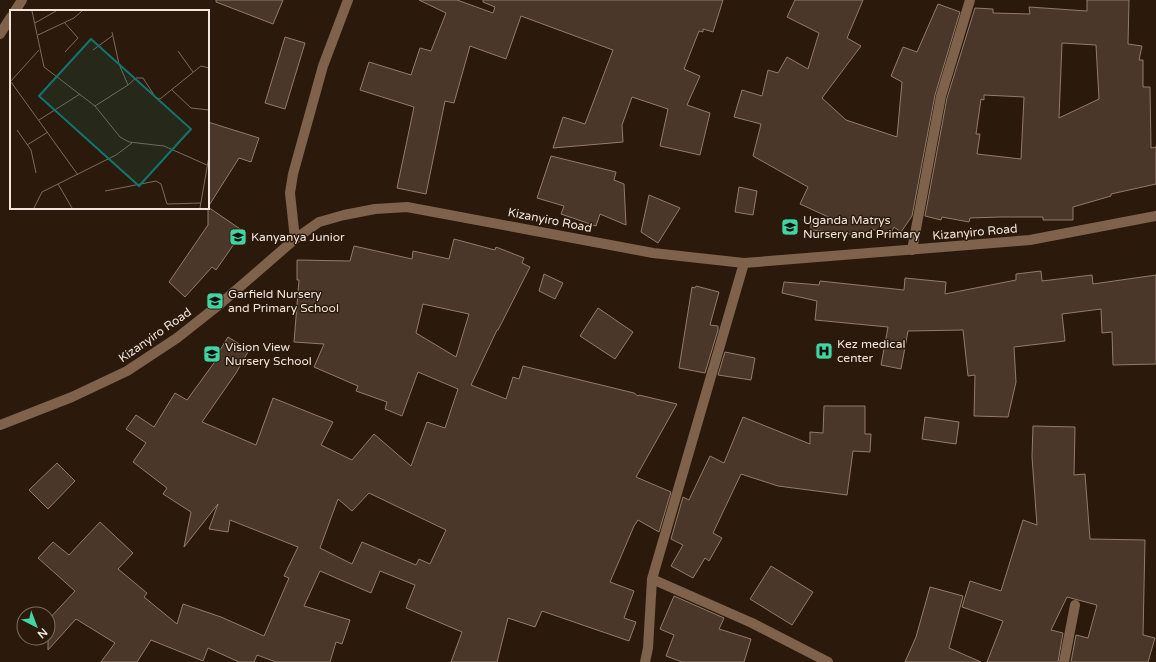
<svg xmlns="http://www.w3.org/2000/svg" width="1156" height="662" font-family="'Varela Round',sans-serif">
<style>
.building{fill:#4a3729;stroke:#927b6b;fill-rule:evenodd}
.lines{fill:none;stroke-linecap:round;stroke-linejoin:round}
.minor{stroke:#7e624b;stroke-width:10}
.labels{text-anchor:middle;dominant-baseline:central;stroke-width:3;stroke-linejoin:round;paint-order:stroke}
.street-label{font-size:12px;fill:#f2e5dc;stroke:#2b1a0c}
.poi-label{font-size:12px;fill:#f2e5dc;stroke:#2b1a0c;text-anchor:start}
.inset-road{fill:none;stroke:#7b6b5f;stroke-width:1}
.view{fill:#0f766e;fill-opacity:0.15;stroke:#0f766e;stroke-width:2}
.inset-edge{fill:none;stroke:#f2e5dc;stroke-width:2}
</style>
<rect width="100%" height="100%" fill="#2b1a0c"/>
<!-- building -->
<path class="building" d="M216,0H283L273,24L216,2Z
M419,0H457L493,13L495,7L483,2V0H723L713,32L703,29V32L699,31L684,69L700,76L687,105L710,113L700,155L660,146L668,109L632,97L622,125L623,142L553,148L563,117L585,124L613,50L521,16L506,59L470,46L454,103L445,101L426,194L397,188L414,107L360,90L369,62L411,75L420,48L431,51L446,13Z
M795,0H863L847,38L861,46L822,98L846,120L897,137L902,82L891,76L903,47L917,52L938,4L960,12L935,95L912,216L901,232L894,227L890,235L872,229L870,236L811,230V224L835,220L800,204L808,187L753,156L761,124L734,117L742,90L762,96L768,70L778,73L787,57L808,69L819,33L787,17Z
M1087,0H1129L1128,44L1142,46L1139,60H1143V87H1150L1151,148L1156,147V184L1111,194V196L1073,207V220H1043V217H1000L970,218L969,222L942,217L941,220L925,216L947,98L975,8L993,9V13L1030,14L1029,7L1087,11ZM1062,43L1096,45L1099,99L1059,118ZM984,95L1024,97L1021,159L977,154L980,134H976L981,99L984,100Z
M285,37L305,43L285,109L265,103Z
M208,122L259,138L251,162L239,158L208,207Z
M551,156L616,172L614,180L624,184L626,225L600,214L596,226L561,214L564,206L537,198Z
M739,187L757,191L753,215L735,212Z
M649,195L680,208L658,243L641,232Z
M208,207L243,231L216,270L212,267L185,297L169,282L208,225Z
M454,239L495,250L496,247L524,258L522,263L530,267L498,330H497L471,385L506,399L513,377L519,379L523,366L634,393L638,396L639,395L677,404L636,477L671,492L659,532L638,520L634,526L610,582L634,591L624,618L636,622L629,641L542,611L535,627L508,618L497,662H451L462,632L406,608L415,585L380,571L371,593L320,571L304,606L350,620L342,644L336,642L330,662H276L257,655L254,662H239L208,648L203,661L151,640L137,662H101L115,643L76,619L48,650V620L75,591L38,558L53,542L69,555L100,522L133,553L118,569L147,593L144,597L177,624L183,604L221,617L264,636L289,578L284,576L298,547L230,520L228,532L209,529L218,504L184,547L191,512L163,494L167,488L133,462L146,443L126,429L136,415L154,427L175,393L187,400L219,356L217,355L228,337L249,350L236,373L202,422L256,445L273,398L333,422L321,445L352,460L374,434L411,466L427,422L445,428L458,389L418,372L402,416L385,409L387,402L356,391L358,386L314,367L324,344L294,342L299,280H297V260L350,261L354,246L412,259L413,251L449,259ZM423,304L469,314L456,357L416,333ZM369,493L446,530L430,564L419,559L416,565L362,542L352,564L320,548L338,499L352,511Z
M1041,271L1042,281L1092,275L1093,284L1156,275V364L1113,365L1112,332L1102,333L1101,309L1062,314L1065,341L1014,347L1016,382L1008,417L974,416L975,375L968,376L963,330L908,331L901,369L881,365L888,327L815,320L817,301L782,293L784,282L819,285L820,281L904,290L905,278L946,282L945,294L1016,280V274Z
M544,274L563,283L555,299L539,291Z
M696,286L719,292L710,325L718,326V330L705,373L679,368L692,287L695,288Z
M598,308L633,332L615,359L580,336Z
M725,352L755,358L751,380L718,375Z
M824,406H865V434H871L870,452L853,451L847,495L778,486L741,474L713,533L722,538L709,561L705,558L693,578L671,566L683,545L671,539L683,497L689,500L710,456L724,463L743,417L810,444V432L823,433Z
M925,417L959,422L956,444L922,439Z
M1033,426L1075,427L1074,475L1085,474L1090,539L1145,540L1143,635L1155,638L1148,662H1071L1076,635L1088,638L1097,605L1067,597L1051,630L1063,633L1058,662H987L1003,621L962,607L970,581L1001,591L1023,520L1037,525L1032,457Z
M57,463L75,481L48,509L29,490Z
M771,566L813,592L792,625L750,599Z
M930,587L963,596L949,648L981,662H905L916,637Z
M674,596L724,618L719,629L751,639L744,662H682L666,656L674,635L660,629Z"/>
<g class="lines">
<!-- minor -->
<path class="minor" d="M15,11L22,0
M0,34L11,17
M295,239L290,193L293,174L323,66L348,0
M912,250L941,96L970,0
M744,263L652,579L752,623L828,662
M0,425L72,397L127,371L177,338L220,304L295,239L319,222L344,215L375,209L407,207L653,253L744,263L1030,240L1156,216
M645,662L648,648L652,579
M1064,662L1075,605"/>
</g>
<!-- icons -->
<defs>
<g id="school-square" transform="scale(0.9)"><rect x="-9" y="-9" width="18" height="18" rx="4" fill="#42d4a1" stroke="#2b1a0c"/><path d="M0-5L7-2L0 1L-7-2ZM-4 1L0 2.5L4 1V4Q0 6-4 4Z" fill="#111"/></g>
<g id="hospital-square" transform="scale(0.9)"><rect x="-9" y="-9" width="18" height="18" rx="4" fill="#42d4a1" stroke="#2b1a0c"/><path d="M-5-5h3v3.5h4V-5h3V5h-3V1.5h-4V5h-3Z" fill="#111"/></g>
</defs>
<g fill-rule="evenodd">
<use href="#school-square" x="790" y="227"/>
<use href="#school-square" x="238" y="237"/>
<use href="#school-square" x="215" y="301"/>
<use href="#hospital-square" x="824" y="351"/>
<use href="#school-square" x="212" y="354"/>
</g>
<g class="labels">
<!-- street labels -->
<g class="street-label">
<text transform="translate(550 220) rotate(11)">Kizanyiro Road</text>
<text transform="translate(975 232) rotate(-5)">Kizanyiro Road</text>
<text transform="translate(155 335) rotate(-35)">Kizanyiro Road</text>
</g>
<!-- poi labels -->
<g class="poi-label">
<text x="803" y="220">Uganda Matrys<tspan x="803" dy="14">Nursery and Primary</tspan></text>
<text x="251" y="237">Kanyanya Junior</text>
<text x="228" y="294">Garfield Nursery<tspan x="228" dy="14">and Primary School</tspan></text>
<text x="837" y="344">Kez medical<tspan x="837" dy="14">center</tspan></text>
<text x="225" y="347">Vision View<tspan x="225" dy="14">Nursery School</tspan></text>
</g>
</g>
<!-- overview -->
<g transform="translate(10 10)">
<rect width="199" height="199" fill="#2b1a0c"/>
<path class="inset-road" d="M22,1L34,57L85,96L110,127L119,132L154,136L197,155M54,12L68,28L55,42M25,13L46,1M28,25L64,8L72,1M83,40L102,26M168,41L183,62M0,72L29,40M1,72L68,165M118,75L126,68H133L146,88L150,89L191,56L199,58M162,80L181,98L199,100M85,96L118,75L109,54L102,22M29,110L70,84M7,120L21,140L26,163M17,135L38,122M48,174L62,198M95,181L146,171L151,174L157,194L191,193M24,198L32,182L106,145L122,133M190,198L199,146"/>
<path class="view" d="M81,29L181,119L129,176L29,86Z"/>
<rect width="199" height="199" class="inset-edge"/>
</g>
<!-- north arrow -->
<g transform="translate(36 626) rotate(138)"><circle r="19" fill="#2b1a0c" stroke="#7b6b5f"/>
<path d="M0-3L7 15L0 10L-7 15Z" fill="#42d4a1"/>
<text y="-6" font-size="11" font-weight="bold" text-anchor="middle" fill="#f2e5dc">N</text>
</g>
</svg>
